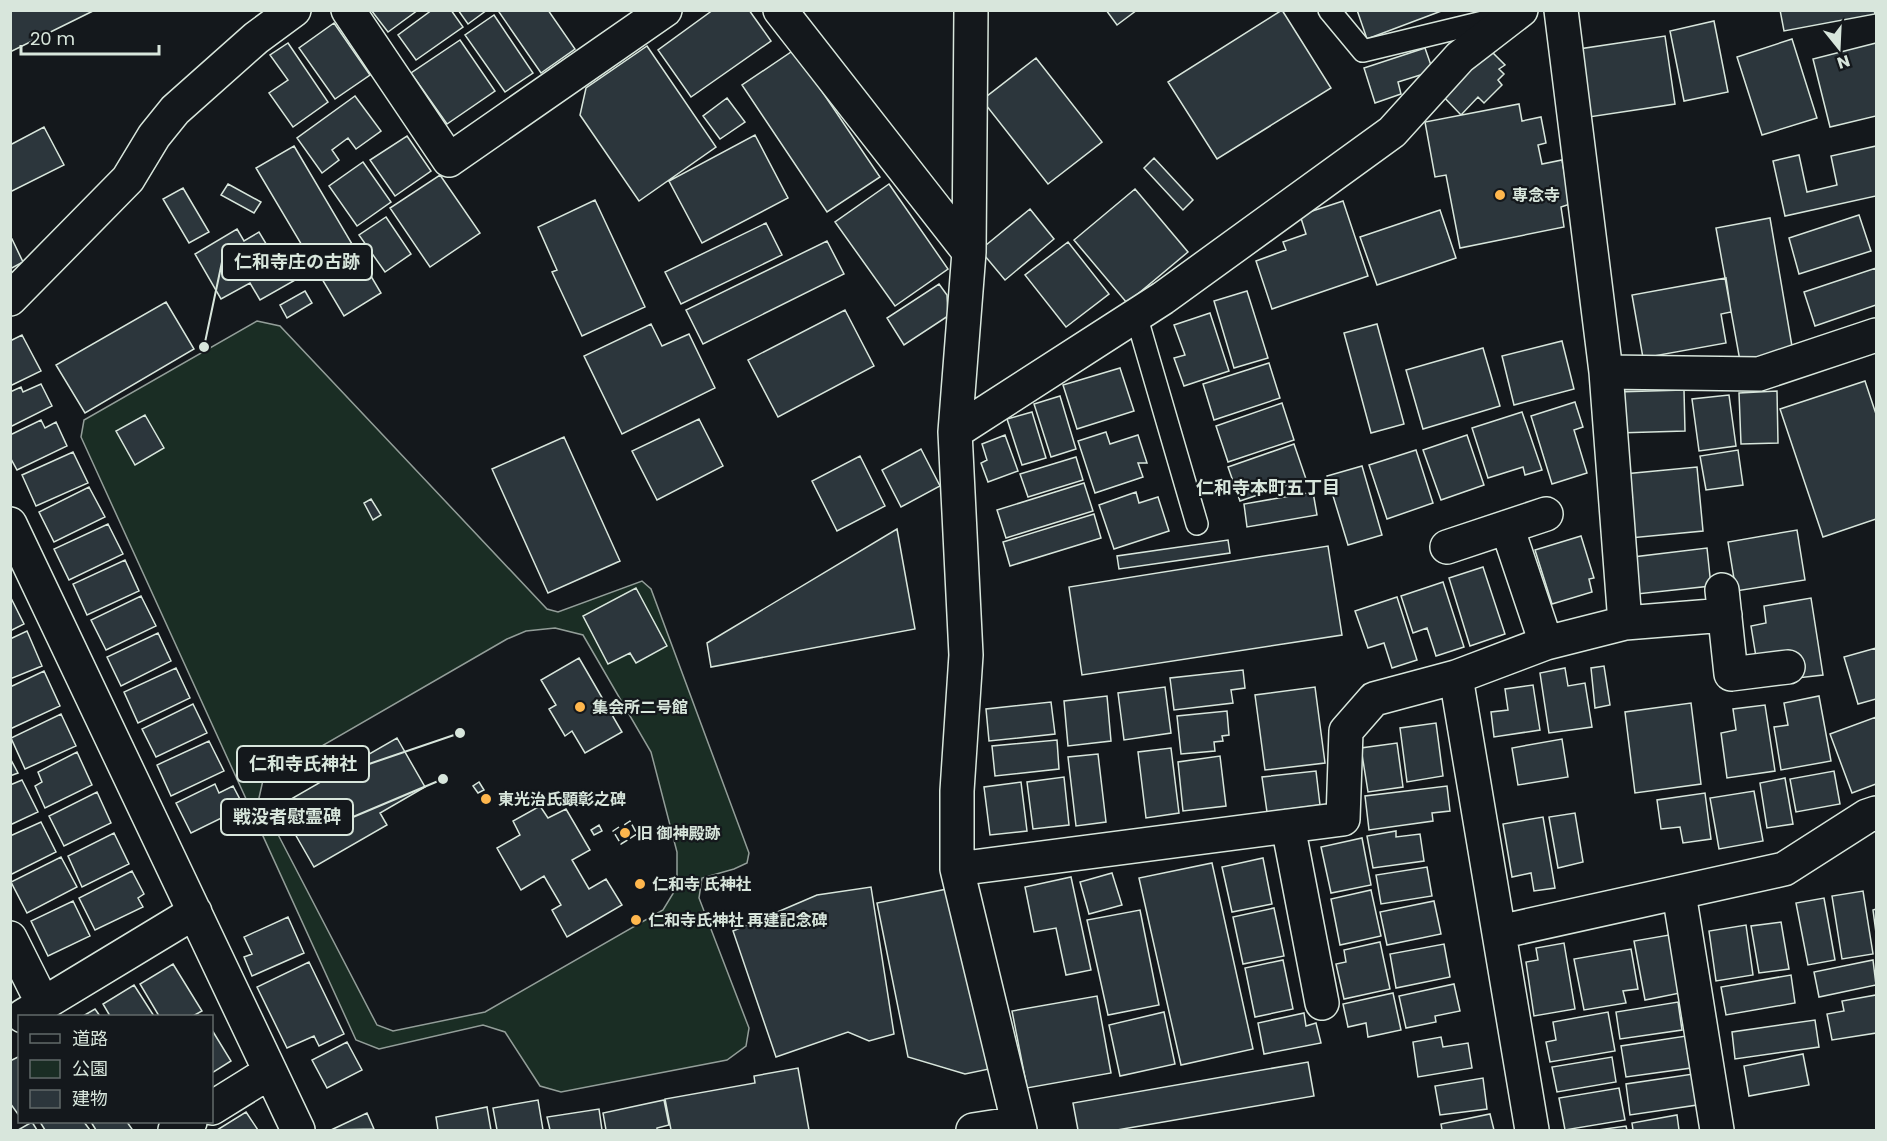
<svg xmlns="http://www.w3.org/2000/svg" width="1887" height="1141" font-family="Poppins,'Noto Sans JP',sans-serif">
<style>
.green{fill:#1a2d24;stroke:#939e99;stroke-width:1.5;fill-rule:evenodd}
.building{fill:#2c363c;stroke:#d8e6dc;stroke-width:1.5}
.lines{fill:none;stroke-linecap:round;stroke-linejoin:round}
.service-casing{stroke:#d8e6dc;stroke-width:24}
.minor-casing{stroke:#d8e6dc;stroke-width:36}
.service{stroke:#14181c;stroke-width:21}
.minor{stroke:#14181c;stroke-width:33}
.fence{stroke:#d8e6dc;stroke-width:1.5;stroke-dasharray:8 3;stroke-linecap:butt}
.poi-dot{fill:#ffb74d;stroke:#14181c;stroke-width:2}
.labels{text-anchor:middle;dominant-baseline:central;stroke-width:4.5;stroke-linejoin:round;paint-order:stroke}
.poi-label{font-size:16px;font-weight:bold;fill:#d8e6dc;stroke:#14181c;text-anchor:start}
.neighbourhood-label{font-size:18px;font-weight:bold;fill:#d8e6dc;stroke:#14181c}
.leader{fill:none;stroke:#d8e6dc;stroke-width:2}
.callout-dot{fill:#d8e6dc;stroke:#14181c;stroke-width:2}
.callout{fill:#14181c;stroke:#d8e6dc;stroke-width:2}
.callout-label{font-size:18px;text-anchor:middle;font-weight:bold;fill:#d8e6dc}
</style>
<rect width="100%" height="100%" fill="#14181c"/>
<!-- green -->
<path class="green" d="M257,321L280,326L547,609L558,612L642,581L651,589L749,853L747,863L734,869L702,878L699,898L749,1028L746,1046L727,1060L561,1092L540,1086L505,1032L483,1025L379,1049L356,1040L81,437L84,420ZM555,628L583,635L651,752L677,852V887L663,910L485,1012L393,1031L377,1025L259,798L263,780L507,639L526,631Z"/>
<!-- building -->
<path class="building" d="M10,10H95L10,52Z
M371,10H418L388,32Z
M432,10H451L463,27L416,60L398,35Z
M458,10H487L468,24Z
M502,10H548L575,49L541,73L499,12Z
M713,10H749L771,41L691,97L658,50Z
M1106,10H1137L1117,25Z
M1282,10L1331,88L1217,159L1168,82Z
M1357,10H1444L1367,39Z
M1780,10H1874L1875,14L1784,31Z
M494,15L533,73L505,92L465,35Z
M1714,21L1728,92L1684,101L1670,31Z
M334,23L370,75L335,99L299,48Z
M1665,36L1675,104L1589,117L1579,49Z
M1792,39L1817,118L1762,135L1737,57Z
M460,40L495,91L447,124L411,73Z
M288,43L328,102L293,127L269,93L288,80L270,55Z
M1876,43V116L1830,127L1813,59Z
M647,46L716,147L639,201L580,115L586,88Z
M1425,48L1433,71L1398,82L1401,94L1375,103L1364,68Z
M1488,48L1505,65L1499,69L1504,74L1498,80L1502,85L1484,103L1478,97L1461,115L1440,93Z
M794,50L880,177L827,212L742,85Z
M1036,58L1102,142L1048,184L982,100Z
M355,96L381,131L356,149L348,138L332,150L339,160L322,173L297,138Z
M727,98L745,122L720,139L703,116Z
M1519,104L1522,121L1541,117L1546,143L1538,145L1542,164L1562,160L1570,204L1561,207L1564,227L1460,248L1446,175L1435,177L1425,122Z
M44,127L64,165L10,192V145Z
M755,135L788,198L702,243L669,181Z
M407,136L431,171L395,196L370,160Z
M294,146L381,293L344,316L256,168Z
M1876,146V196L1785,216L1773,161L1799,155L1807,192L1837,185L1831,156Z
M1154,158L1193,200L1183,210L1144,168Z
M363,162L391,202L357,226L329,186Z
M440,175L480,233L430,267L390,208Z
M228,184L261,202L254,213L221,195Z
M889,184L948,269L895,306L835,222Z
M183,188L209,232L189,243L163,199Z
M1135,189L1188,252L1127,303L1074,240Z
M595,200L645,307L582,336L552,272L557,270L538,227Z
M1343,201L1368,276L1272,309L1256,261L1286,250L1283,242L1306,234L1300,215Z
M1030,209L1054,239L1005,280L980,250Z
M1440,210L1456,258L1377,285L1360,237Z
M1859,215L1871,251L1799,274L1789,238Z
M386,217L411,254L385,272L359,235Z
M1770,218L1793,352L1740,361L1716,228Z
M766,223L782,255L681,304L665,272Z
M237,229L244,241L259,232L274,257L281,253L297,279L260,300L250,283L221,299L195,254Z
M12,239L23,262L10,269V240Z
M827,241L844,274L703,344L686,310Z
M1068,242L1109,294L1066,327L1025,275Z
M1876,268V305L1815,326L1804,292Z
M1726,278L1731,312L1721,314L1726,343L1643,358L1632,295Z
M939,284L947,295L948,316L904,345L887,318Z
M305,291L312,303L287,318L280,305Z
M1247,291L1268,358L1234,368L1214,301Z
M166,302L194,349L85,413L56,365Z
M845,310L874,366L778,417L748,360Z
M1210,313L1229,371L1184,386L1174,358L1185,355L1174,325Z
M651,324L662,346L689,334L715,388L622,434L584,356Z
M1377,324L1404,424L1371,433L1344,333Z
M22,335L41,371L10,386V341Z
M1562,341L1574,389L1514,405L1502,356Z
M1483,348L1500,406L1423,429L1406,370Z
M1269,363L1280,398L1214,420L1203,384Z
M1120,368L1134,411L1077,429L1063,385Z
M1865,381L1876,414V519L1823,537L1780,409Z
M41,384L52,406L10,427V392L21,387L23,392Z
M1684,390L1685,431L1617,433L1616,392Z
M1777,391L1778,443L1741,444L1739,393Z
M1729,395L1736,446L1699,451L1692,399Z
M1060,396L1076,449L1051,457L1034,404Z
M1575,402L1583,427L1574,430L1587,473L1552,484L1531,416Z
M1282,403L1294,440L1228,462L1216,426Z
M1032,412L1046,458L1022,465L1007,419Z
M1522,412L1542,470L1525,475L1523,467L1488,478L1472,428Z
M145,415L164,448L135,465L116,431Z
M699,419L723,466L657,500L632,451Z
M41,420L45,428L56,422L67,446L17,470L10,457V435Z
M1106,432L1110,444L1138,435L1147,463H1138L1143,477L1095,493L1078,441Z
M1005,435L1018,471L988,482L981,463L987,460L982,444Z
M1467,435L1484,485L1441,500L1423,450Z
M564,437L620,561L548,593L492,469Z
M1294,444L1306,479L1240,501L1228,467Z
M921,449L940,486L901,507L882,470Z
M1416,450L1433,503L1387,519L1369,465Z
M1738,450L1743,485L1706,490L1700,456Z
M73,452L88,483L36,506L22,475Z
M860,456L885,506L837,531L812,481Z
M1076,457L1083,480L1028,497L1020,474Z
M1362,466L1382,535L1348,545L1327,476Z
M1697,467L1703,531L1630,538L1624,474Z
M1084,483L1093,511L1006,538L997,510Z
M89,487L105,517L54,542L39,512Z
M1136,492L1139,503L1158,497L1169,531L1114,549L1099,505Z
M1313,492L1317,515L1247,527L1244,504Z
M371,499L381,515L373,520L364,503Z
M1094,514L1101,538L1010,566L1003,542Z
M108,524L123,554L69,580L54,549Z
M897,529L915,629L711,667L707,643Z
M1797,530L1805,580L1736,591L1728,542Z
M1581,536L1594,578L1589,579L1592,592L1552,604L1535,550Z
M1228,540L1230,553L1119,569L1117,556Z
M1328,546L1342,635L1082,675L1069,587Z
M1707,548L1711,586L1637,594L1633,557Z
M125,560L139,591L87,615L73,584Z
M1483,567L1505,634L1470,646L1449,578Z
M1443,582L1464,647L1436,656L1427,628L1413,633L1401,596Z
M636,588L667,646L636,663L630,653L608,664L583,616Z
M10,596L24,624L10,631Z
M141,596L156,626L106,650L91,620Z
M1397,597L1417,660L1392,668L1384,643L1368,648L1355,611Z
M1811,598L1823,675L1797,678L1793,651L1756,657L1751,626L1766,623L1764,606Z
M27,631L42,666L10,679V639Z
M158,633L171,661L121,686L107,657Z
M1876,648V699L1858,704L1844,657Z
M579,658L622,732L585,753L572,731L565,736L549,709L556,705L541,680Z
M1604,666L1610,705L1595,708L1591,668Z
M176,668L190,698L138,723L124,692Z
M1565,668L1568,686L1585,683L1592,727L1549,733L1540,673Z
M1243,670L1245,688L1231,690L1233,703L1174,710L1170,678Z
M44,671L60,706L10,729V687Z
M1533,685L1540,730L1494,737L1491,712L1508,710L1505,689Z
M1165,687L1171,733L1124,740L1118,693Z
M1315,687L1325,763L1265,770L1255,695Z
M1107,696L1111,741L1068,746L1064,701Z
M1819,696L1831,761L1781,770L1774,727L1788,725L1784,703Z
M1051,702L1055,734L989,741L986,709Z
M1691,703L1701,784L1635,793L1625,712Z
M193,704L207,733L156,757L142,729Z
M1765,705L1775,771L1727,778L1721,733L1736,730L1733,709Z
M1227,711L1229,735L1222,736L1223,741L1214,742L1215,751L1181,754L1177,716Z
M61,714L76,746L25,769L11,738Z
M1876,717V784L1852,793L1830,734Z
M1436,723L1443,776L1407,782L1400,728Z
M397,738L425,787L380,813L387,825L314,867L279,806Z
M1562,739L1568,777L1518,785L1512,748Z
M1057,740L1059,769L995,776L992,746Z
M209,741L224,771L171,796L157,765Z
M1397,743L1403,787L1368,792L1361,748Z
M1171,748L1179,813L1146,818L1138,752Z
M77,752L92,785L45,808L35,786L42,782L38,772Z
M1098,754L1106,822L1076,826L1068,757Z
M1220,756L1226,806L1183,811L1178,762Z
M10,758L18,773L10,776Z
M1316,771L1320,805L1267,812L1262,777Z
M1834,771L1840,804L1796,812L1790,779Z
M1064,777L1069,825L1033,829L1027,782Z
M1785,778L1793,824L1767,828L1760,783Z
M22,780L38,812L10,825V785Z
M479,782L484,790L478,793L473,786Z
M1021,782L1027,831L990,835L984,787Z
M215,784L219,793L233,786L244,807L191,833L176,803Z
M1447,786L1450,811L1432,813L1433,821L1369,830L1365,796Z
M1754,791L1763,841L1719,849L1710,798Z
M97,792L111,823L64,846L49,816Z
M1705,793L1711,839L1683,843L1680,827L1661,829L1657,800Z
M540,806L548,818L566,809L590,850L572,860L589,889L606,879L622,905L567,937L552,910L561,905L544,876L521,890L497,848L520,835L513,821Z
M1575,813L1583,862L1558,868L1549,817Z
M1543,817L1555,888L1534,891L1531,873L1512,877L1503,824Z
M41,822L56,852L10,875V836Z
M599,825L602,831L594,835L591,830Z
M1396,831V837L1420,834L1424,861L1373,868L1367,836Z
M114,833L129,864L82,887L68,856Z
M1362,838L1371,885L1331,893L1321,847Z
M61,857L77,887L27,913L11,882Z
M1263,858L1272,904L1232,912L1222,867Z
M1212,863L1253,1049L1181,1065L1139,878Z
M1427,867L1432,896L1381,904L1376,875Z
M132,871L144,894L138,898L143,907L95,930L79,898Z
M1112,873L1122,905L1089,914L1080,882Z
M1071,877L1091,970L1066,975L1056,928L1034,932L1025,887Z
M871,887L894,1034L869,1041L848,1032L776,1057L733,931L817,895Z
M952,888L989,1069L965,1074L908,1057L877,903Z
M1371,890L1381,936L1340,945L1331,899Z
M1863,891L1873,954L1842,959L1832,896Z
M1824,898L1835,960L1808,965L1796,903Z
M73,901L90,936L48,956L31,921Z
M1434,901L1441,934L1387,945L1380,912Z
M1274,908L1284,956L1243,964L1233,917Z
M1876,909V933L1873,910Z
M1140,910L1159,1005L1108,1015L1087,920Z
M288,917L304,953L252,976L244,957L252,954L244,937Z
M1781,922L1789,969L1759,973L1751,926Z
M1746,925L1753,975L1716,981L1709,931Z
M1669,935L1680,993L1645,1000L1634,941Z
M1380,942L1390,989L1344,999L1336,964L1346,962L1344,950Z
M1564,943L1575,1009L1534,1016L1526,962L1538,960L1536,948Z
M1444,944L1450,977L1396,988L1390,954Z
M1631,949L1638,989L1623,991L1626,1003L1584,1010L1574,959Z
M1283,960L1293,1009L1255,1017L1245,968Z
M1873,960L1876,985L1819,997L1814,972Z
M309,962L344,1034L319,1046L314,1036L287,1048L257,987Z
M173,964L202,1011L193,1016H159L140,984Z
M1791,975L1795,1003L1726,1015L1721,987Z
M1454,984L1460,1011L1435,1016L1436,1022L1406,1028L1399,996Z
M134,985L154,1016H110L103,1004Z
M1393,993L1401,1030L1368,1037L1366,1023L1348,1027L1343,1004Z
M1876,995V1033L1832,1040L1827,1014L1844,1011L1842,1001Z
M1097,996L1111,1073L1027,1088L1012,1011Z
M1678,1002L1682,1030L1620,1039L1616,1012Z
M95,1009L100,1016H83Z
M1164,1012L1175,1064L1120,1076L1109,1025Z
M1608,1012L1615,1051L1550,1062L1546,1042L1556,1040L1553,1022Z
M1304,1013L1306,1026L1316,1023L1321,1043L1264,1054L1258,1023Z
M1815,1020L1819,1047L1735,1059L1732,1032Z
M212,1030L231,1061L212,1073Z
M1686,1036L1691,1068L1626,1077L1621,1046Z
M1441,1037L1443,1047L1468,1043L1472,1068L1418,1077L1413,1042Z
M347,1042L362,1070L327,1088L312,1060Z
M1803,1054L1809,1085L1749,1096L1744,1066Z
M20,1056V1117L10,1103V1061Z
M1612,1057L1616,1082L1557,1092L1552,1067Z
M1308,1062L1314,1096L1117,1130H1078L1073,1103Z
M798,1068L809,1130H671L665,1099L755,1083L754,1076Z
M1693,1074L1697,1105L1630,1115L1626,1084Z
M1483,1078L1487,1109L1440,1115L1435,1086Z
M1619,1088L1625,1120L1565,1130L1559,1098Z
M538,1100L543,1130H497L493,1108Z
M664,1100L669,1125L657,1128V1130H606L603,1113Z
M487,1107L491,1130H438L436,1117Z
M599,1109L602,1130H550L547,1117Z
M246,1112L258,1130H217Z
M367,1113L374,1129L331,1130Z
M1490,1114L1494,1130H1442L1441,1124Z
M1677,1115L1679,1130H1633L1632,1123Z
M32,1122L37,1130H18Z
M40,1122H84L90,1130H45Z
M91,1122H127L132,1129L129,1130H96Z
M1626,1126L1627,1130H1598Z"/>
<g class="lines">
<!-- service casing -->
<g class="service-casing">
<path id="service" d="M1329,10L1363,51L1504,17
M1136,315L1197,524"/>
</g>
<!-- minor casing -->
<g class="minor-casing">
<path id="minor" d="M348,10L449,160L665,10
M780,10L969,252
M971,10L969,252L955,432L966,655L957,791V869L1020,1130
M10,299L128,179L154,136L175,110L256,38L294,10
M1606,372L1759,374L1876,335
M955,432L1163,298L1392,132L1460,57L1521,10
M10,524L298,1130
M1507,527L1546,643
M1447,547L1546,514
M1722,590L1731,674L1788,667
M1625,623L1725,615
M1456,677L1532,1130
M1288,826L1322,1003
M957,869L1343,819L1346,731L1374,699L1456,677L1546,643L1625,623L1606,372L1561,10
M1679,893L1717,1130
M1499,932L1784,869L1867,816L1876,813
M10,938L43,1004
M23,1016L195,912
M212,1108L270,1072
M175,1130L190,1122
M973,1130L1018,1123"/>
</g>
<!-- service -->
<use href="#service" class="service"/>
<!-- minor -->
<use href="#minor" class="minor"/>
<!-- fence -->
<path class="fence" d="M619,827L613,831L621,844L637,834L630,821L624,825"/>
</g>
<!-- markers -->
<g class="poi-dot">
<circle cx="1500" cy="195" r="6"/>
<circle cx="580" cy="707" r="6"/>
<circle cx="486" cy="799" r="6"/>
<circle cx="625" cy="833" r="6"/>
<circle cx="640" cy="884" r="6"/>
<circle cx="636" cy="920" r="6"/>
</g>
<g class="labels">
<!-- poi labels -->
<g class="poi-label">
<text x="1512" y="195">専念寺</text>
<text x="592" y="707">集会所二号館</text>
<text x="498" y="799">東光治氏顕彰之碑</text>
<text x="637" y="833">旧 御神殿跡</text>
<text x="652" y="884">仁和寺 氏神社</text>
<text x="648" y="920">仁和寺氏神社 再建記念碑</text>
</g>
<!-- neighbourhood labels -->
<g class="neighbourhood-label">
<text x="1268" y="487">仁和寺本町五丁目</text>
</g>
</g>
<!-- callouts -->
<path class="leader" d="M204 347L222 262M460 733L369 764M443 779L353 817"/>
<g class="callout-dot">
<circle cx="204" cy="347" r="6"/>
<circle cx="460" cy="733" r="6"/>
<circle cx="443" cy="779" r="6"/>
</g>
<g class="callout">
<rect x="222" y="244" width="150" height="36" rx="6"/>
<rect x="237" y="746" width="132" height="36" rx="6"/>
<rect x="221" y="799" width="132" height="36" rx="6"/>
</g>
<g class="callout-label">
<text x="297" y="268">仁和寺庄の古跡</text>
<text x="303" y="770">仁和寺氏神社</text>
<text x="287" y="823">戦没者慰霊碑</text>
</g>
<!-- border -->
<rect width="1887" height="1141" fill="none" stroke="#d8e6dc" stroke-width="24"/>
<!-- legend -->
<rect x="18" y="1015" width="195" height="108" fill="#14181c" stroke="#626a69" stroke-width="1.5"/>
<rect x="30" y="1034" width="30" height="9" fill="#14181c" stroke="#626a69" stroke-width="1.5"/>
<text x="72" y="1045" font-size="18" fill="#d8e6dc">道路</text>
<rect x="30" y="1060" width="30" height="18" fill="#1a2d24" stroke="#626a69" stroke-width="1.5"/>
<text x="72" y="1075" font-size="18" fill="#d8e6dc">公園</text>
<rect x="30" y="1090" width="30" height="18" fill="#2c363c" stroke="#626a69" stroke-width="1.5"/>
<text x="72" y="1105" font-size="18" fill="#d8e6dc">建物</text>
<!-- north arrow -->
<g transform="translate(1839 48) rotate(162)" stroke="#14181c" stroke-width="4.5" paint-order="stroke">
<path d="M0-4.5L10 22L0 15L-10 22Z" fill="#d8e6dc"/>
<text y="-9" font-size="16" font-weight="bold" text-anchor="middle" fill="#d8e6dc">N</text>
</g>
<!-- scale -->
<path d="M21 45v9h138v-9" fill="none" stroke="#d8e6dc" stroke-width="3"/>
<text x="30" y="45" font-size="18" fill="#d8e6dc" stroke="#14181c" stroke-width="4.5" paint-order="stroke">20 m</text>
</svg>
